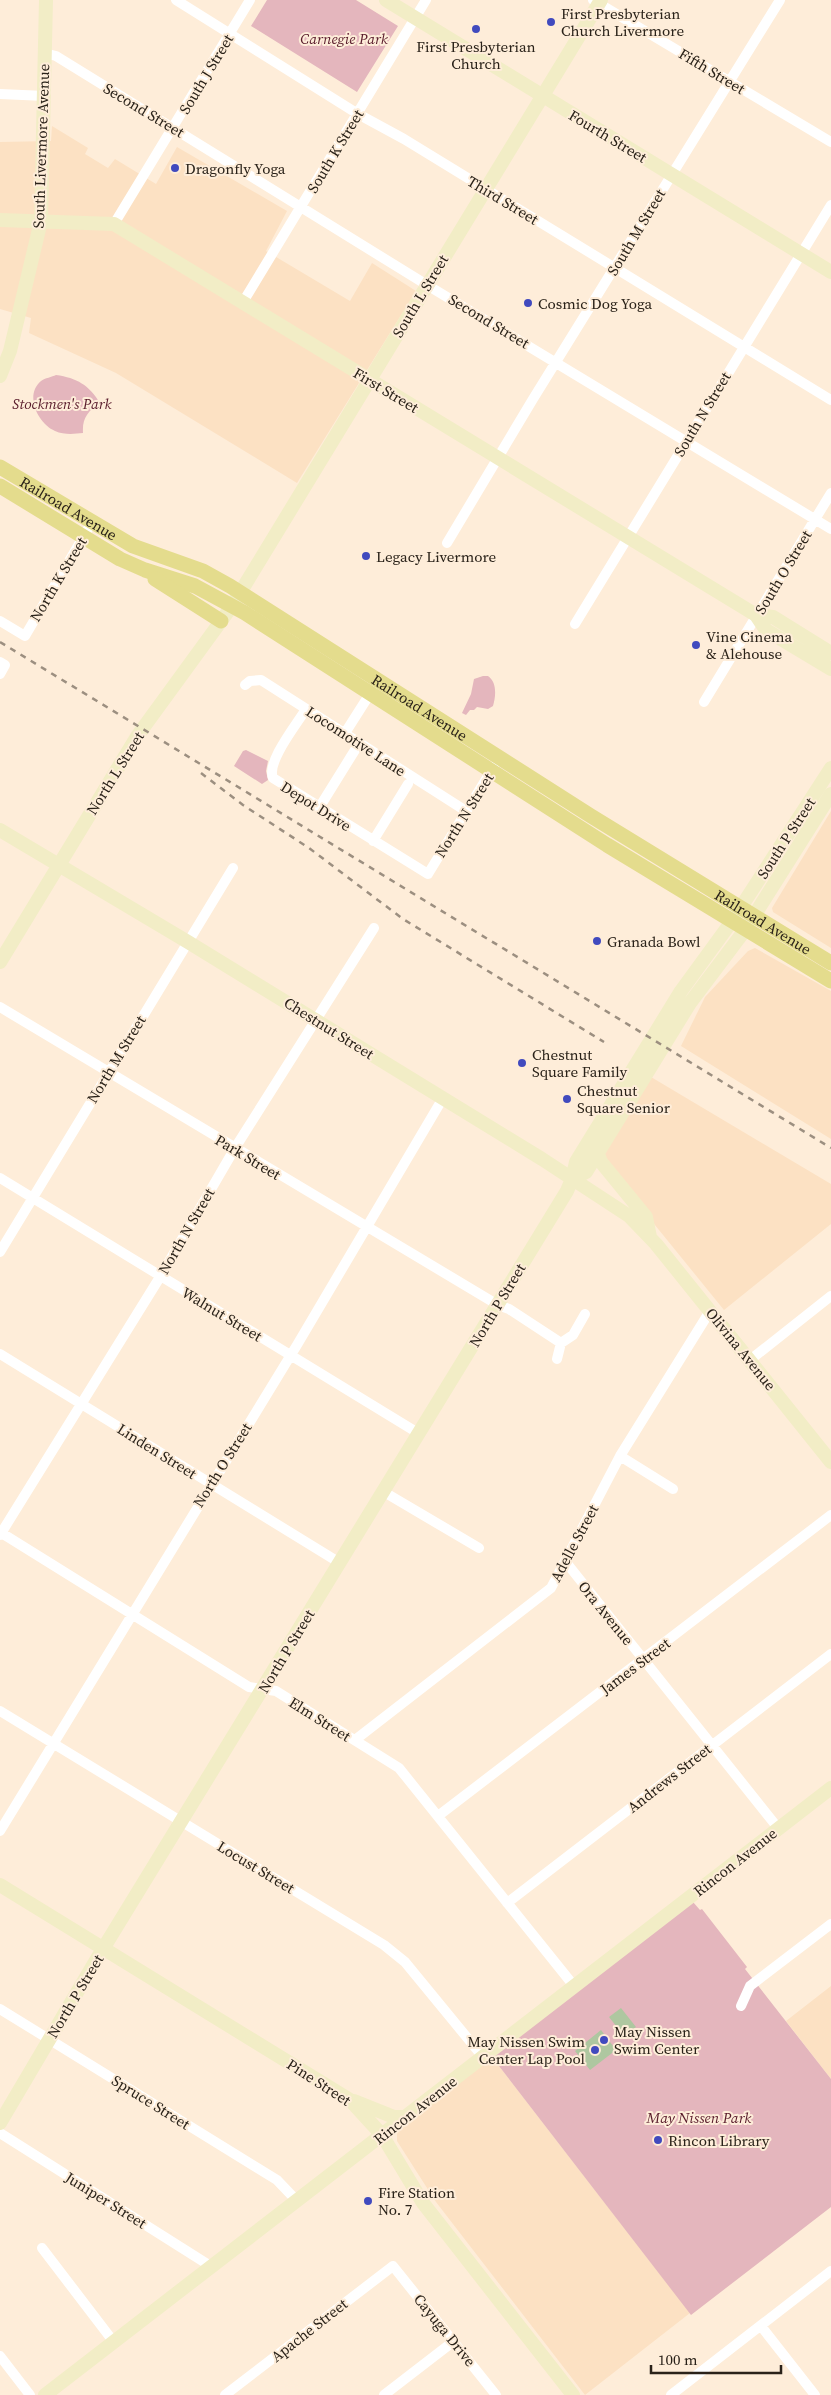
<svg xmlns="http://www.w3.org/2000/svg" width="831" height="2395" font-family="'Source Serif 4',serif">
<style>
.built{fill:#fce1c3}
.green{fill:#e4b6bd}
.water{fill:#aec7a0}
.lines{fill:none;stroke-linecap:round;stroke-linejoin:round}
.street{stroke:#fff;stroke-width:10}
.secondary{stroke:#f2edc6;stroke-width:14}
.primary{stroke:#e4dc8d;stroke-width:15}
.rail{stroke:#9c8f80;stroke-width:2.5;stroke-dasharray:6 6;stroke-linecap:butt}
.poi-dot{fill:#414abe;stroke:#feedd9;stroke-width:2}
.labels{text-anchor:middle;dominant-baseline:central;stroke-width:4;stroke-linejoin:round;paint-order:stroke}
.poi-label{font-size:15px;fill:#2a2219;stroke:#feedd9;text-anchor:start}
.park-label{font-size:15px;font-style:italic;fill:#591b2b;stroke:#feedd9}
.street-label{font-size:15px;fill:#2a2219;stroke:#feedd9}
</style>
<rect width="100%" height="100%" fill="#feedd9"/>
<!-- built -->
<path class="built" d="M52,126L88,148L85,154L108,168L115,159L156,184L177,147L287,211L266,251L350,301L372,263L416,291L297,483L116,373L29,333L31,318L0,309V142L51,141Z
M831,811V948L773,912L772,908Z
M755,948L831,991V1139L681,1046L705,997L748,951Z
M651,1077L831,1184V1224L724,1310L607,1166L603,1157Z
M831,1986V2079L786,2021Z
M492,2057L690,2313L585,2395L436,2202L397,2141V2131Z"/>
<!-- green -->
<path class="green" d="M267,0H356L398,26L357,92L251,26Z
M56,375C77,378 89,385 100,403C88,411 82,418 83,433C74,434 64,435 55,431C38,424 24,395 41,381C45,378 52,377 56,375Z
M483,676H488C497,682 496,696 493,706L488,709L477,707L474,710H470L466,715L462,713L471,694L474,679Z
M246,750L268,761L266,771L268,780L262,784L234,766L243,751Z
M693,1902L700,1910L702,1909L747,1967L745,1969L831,2079V2207L691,2315L492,2057Z"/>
<!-- water -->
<path class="water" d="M621,2008L636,2027L624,2036L609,2017Z
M601,2030L616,2050L590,2070L575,2051Z"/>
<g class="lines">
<!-- street -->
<path class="street" d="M176,0L358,114L404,139L831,400
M593,0L831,142
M44,53L56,56L427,285L831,529
M0,94L45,96
M114,224L250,0
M243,302L426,0
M447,543L533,399L780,0
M0,621L25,636L92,522
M575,624L831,205
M0,662L5,665L0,674
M245,685L250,681L261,680L466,811
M704,702L831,493
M306,709C297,724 266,762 273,778L428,874L494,766
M345,733L373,689
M319,808L355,750
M373,841L408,784
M0,1007L498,1305L509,1309L561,1343
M0,1178L418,1433
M0,1252L233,868
M0,1354L340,1563
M557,1359L561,1343L573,1335L585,1314
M750,1360L831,1296
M620,1456L673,1489
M384,1492L479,1548
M0,1532L249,1687L276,1691L399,1768L574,1986
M0,1535L160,1277L235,1148L374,928
M565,1561L778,1828
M0,1711L384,1945L405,1962L483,2057
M355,1740L551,1588L620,1456L710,1311
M438,1816L831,1515
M0,1831L297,1345L443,1098
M507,1903L831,1654
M741,2006L750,1986L831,1924
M0,2009L277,2180L297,2201
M0,2133L212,2267
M42,2248L113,2341
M761,2326L815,2395
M0,2356L30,2395
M225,2395L393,2266L496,2395
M384,2395L454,2341
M671,2395L831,2271"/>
<!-- secondary -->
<path class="secondary" d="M386,0L831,272
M0,220L114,224L756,615L773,617L831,653
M0,376L10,351L41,221L46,0
M756,615L766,630L831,669
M0,830L188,942L542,1159L629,1216L656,1244L831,1462
M0,962L138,735L232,606L601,0
M598,1154L601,1162L646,1217L650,1237
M572,1179L586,1172L690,1003L745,930L831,794
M0,1885L350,2100L382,2135L423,2203L573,2395
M354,2101L394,2117H406
M0,2123L95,1962L567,1191L572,1179L576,1162L681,991L732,921L831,768
M45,2395L831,1788"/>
<!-- primary -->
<g class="primary">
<path id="s1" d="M0,467L133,546L203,571L230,586L591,816L831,963"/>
<path d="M0,486L120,559L145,570L195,586L245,613L607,845L831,981"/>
<path d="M155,579L221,621"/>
</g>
<!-- rail -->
<path class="rail" d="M0,642L831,1148
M201,773L243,805L309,848L403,919L604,1042"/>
</g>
<!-- markers -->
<g class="poi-dot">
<circle cx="551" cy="22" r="5"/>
<circle cx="476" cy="29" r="5"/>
<circle cx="175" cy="168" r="5"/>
<circle cx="528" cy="303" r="5"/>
<circle cx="366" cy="556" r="5"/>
<circle cx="696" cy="645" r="5"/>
<circle cx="597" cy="941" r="5"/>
<circle cx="522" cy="1063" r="5"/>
<circle cx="567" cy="1099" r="5"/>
<circle cx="604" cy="2040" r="5"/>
<circle cx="595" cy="2050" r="5"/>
<circle cx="658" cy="2140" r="5"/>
<circle cx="368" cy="2201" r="5"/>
</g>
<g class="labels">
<!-- poi labels -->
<g class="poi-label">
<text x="561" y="13">First Presbyterian<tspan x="561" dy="17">Church Livermore</tspan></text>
<text x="476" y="46" text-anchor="middle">First Presbyterian<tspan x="476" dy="17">Church</tspan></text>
<text x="185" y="168">Dragonfly Yoga</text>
<text x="538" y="303">Cosmic Dog Yoga</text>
<text x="376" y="556">Legacy Livermore</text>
<text x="706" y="636">Vine Cinema<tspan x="706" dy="17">&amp; Alehouse</tspan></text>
<text x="607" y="941">Granada Bowl</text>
<text x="532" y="1054">Chestnut<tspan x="532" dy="17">Square Family</tspan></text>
<text x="577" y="1090">Chestnut<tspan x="577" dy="17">Square Senior</tspan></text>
<text x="614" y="2031">May Nissen<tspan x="614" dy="17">Swim Center</tspan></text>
<text x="585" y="2041" text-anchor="end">May Nissen Swim<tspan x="585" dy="17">Center Lap Pool</tspan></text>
<text x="668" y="2140">Rincon Library</text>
<text x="378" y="2192">Fire Station<tspan x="378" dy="17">No. 7</tspan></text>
</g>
<!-- park labels -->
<g class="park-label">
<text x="344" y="38">Carnegie Park</text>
<text x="62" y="403">Stockmen's Park</text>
<text x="699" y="2117">May Nissen Park</text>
</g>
<!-- street labels -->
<g class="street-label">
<text transform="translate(712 71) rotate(31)">Fifth Street</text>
<text transform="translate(206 74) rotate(-59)">South J Street</text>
<text transform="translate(144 110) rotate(31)">Second Street</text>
<text transform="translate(608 136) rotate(31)">Fourth Street</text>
<text transform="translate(41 146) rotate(-88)">South Livermore Avenue</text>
<text transform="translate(335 151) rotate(-59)">South K Street</text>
<text transform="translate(503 200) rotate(31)">Third Street</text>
<text transform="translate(636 232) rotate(-59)">South M Street</text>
<text transform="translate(420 296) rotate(-59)">South L Street</text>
<text transform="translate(489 321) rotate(31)">Second Street</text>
<text transform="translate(386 390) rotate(31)">First Street</text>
<text transform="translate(702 414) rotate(-59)">South N Street</text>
<text stroke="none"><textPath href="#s1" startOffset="80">Railroad Avenue</textPath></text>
<text transform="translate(783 572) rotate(-59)">South O Street</text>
<text transform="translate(58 579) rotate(-59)">North K Street</text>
<text stroke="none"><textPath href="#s1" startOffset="485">Railroad Avenue</textPath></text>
<text transform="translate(356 741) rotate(33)">Locomotive Lane</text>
<text transform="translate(115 773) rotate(-58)">North L Street</text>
<text transform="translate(316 806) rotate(32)">Depot Drive</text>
<text transform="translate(464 815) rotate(-58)">North N Street</text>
<text transform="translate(786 838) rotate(-57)">South P Street</text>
<text stroke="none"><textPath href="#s1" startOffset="890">Railroad Avenue</textPath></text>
<text transform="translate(329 1028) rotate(32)">Chestnut Street</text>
<text transform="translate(116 1059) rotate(-59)">North M Street</text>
<text transform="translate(248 1157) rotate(31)">Park Street</text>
<text transform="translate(186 1231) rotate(-60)">North N Street</text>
<text transform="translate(497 1305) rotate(-59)">North P Street</text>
<text transform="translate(222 1314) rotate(31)">Walnut Street</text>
<text transform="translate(741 1349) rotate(51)">Olivina Avenue</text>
<text transform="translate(157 1451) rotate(32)">Linden Street</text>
<text transform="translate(222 1465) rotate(-58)">North O Street</text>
<text transform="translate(574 1543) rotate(-62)">Adelle Street</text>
<text transform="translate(606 1613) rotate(51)">Ora Avenue</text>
<text transform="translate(286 1651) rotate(-59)">North P Street</text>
<text transform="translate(635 1666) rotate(-37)">James Street</text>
<text transform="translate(320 1719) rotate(32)">Elm Street</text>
<text transform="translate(669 1778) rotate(-38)">Andrews Street</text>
<text transform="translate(735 1862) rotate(-38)">Rincon Avenue</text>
<text transform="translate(256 1867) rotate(31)">Locust Street</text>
<text transform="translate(75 1996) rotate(-59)">North P Street</text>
<text transform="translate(319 2082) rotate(33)">Pine Street</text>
<text transform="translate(151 2102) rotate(32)">Spruce Street</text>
<text transform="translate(415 2110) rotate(-38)">Rincon Avenue</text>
<text transform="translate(106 2200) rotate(32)">Juniper Street</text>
<text transform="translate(309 2330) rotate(-38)">Apache Street</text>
<text transform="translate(445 2330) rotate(51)">Cayuga Drive</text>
</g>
</g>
<!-- scale -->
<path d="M651 2365v8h130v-8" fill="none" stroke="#2a2219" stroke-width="2.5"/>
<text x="658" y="2365" font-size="15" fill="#2a2219" stroke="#feedd9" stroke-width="4" paint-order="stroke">100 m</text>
</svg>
